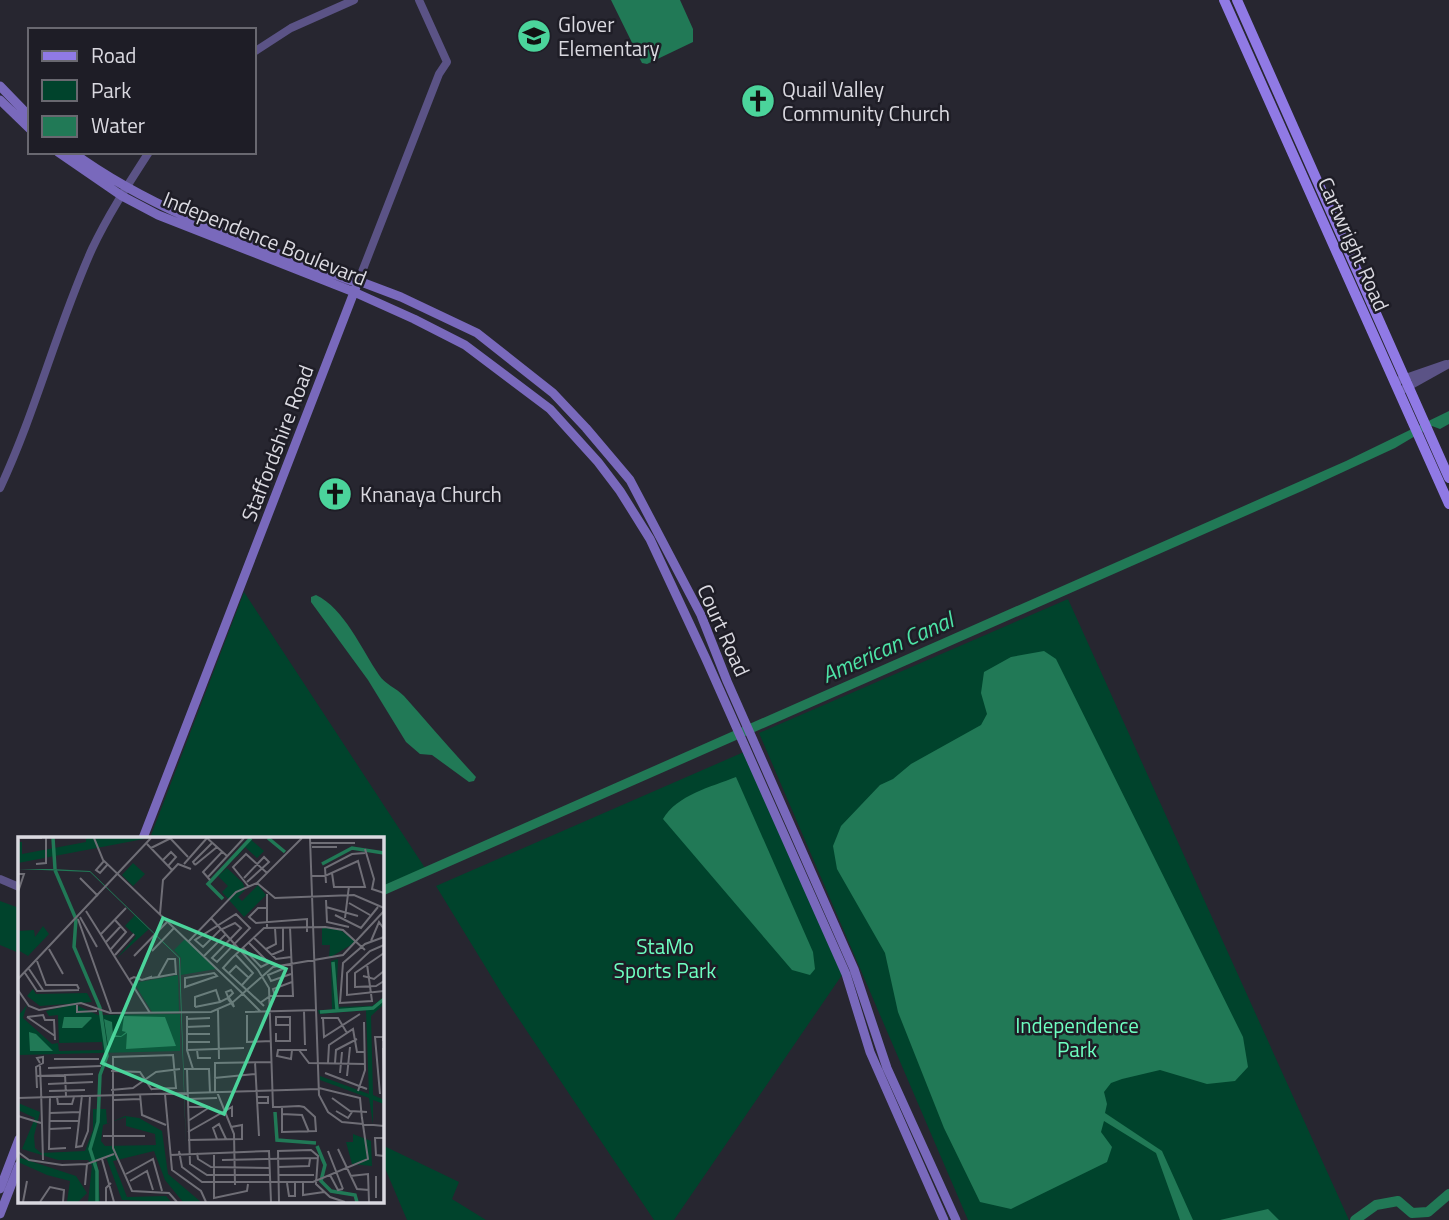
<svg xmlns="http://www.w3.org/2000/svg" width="1449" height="1220" font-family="'Titillium Web',sans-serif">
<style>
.green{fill:#00432c}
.water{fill:#217956}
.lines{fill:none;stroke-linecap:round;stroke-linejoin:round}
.river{stroke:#217956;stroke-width:10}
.tertiary{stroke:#5b5386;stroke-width:8}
.secondary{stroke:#7969bc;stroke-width:9}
.primary{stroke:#907ae5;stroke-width:10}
.labels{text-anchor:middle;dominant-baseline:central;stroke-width:5;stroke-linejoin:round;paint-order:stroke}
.poi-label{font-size:21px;fill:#dad9e0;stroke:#1e1d26;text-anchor:start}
.street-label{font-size:21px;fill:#dad9e0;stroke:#1e1d26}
.park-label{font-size:21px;fill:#6effc1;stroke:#1e1d26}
.water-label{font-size:23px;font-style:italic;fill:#4de3a6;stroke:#1e1d26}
.inset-river{fill:none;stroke:#217956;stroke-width:3.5}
.inset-road{fill:none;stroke:#6f6e76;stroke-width:2}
.view{fill:#4bd49b;fill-opacity:0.15;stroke:#4bd49b;stroke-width:3.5}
.inset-edge{fill:none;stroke:#dad9e0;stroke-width:3.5}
</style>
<rect width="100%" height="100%" fill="#272630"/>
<!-- green -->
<path class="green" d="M244,592L425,868L382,886V838H150Z
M1068,599L1349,1220H968L759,733Z
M744,752L842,975L674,1220H654L502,994L436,886Z
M0,901L19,908V953L0,945Z
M382,1145L459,1182L452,1199L486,1220H407L382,1161Z"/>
<!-- water -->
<path class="water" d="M611,0H680L693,29V42L647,64L642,63Z
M1449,411V424L1440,429L1432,426L1395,448L1302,491L382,896V886L1346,461Z
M316,595C344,608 362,650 379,675C385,684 396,688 404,696C428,723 452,751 476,777L474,781L469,782L432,755L420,754L406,742L368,680L311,602V597Z
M1044,651L1056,659L1243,1037L1248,1067L1235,1081L1207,1084L1160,1070L1122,1079L1111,1083L1104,1092L1107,1104L1105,1113L1162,1151L1193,1220H1180L1156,1153L1104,1121L1101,1132L1112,1147L1107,1162L1011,1209L980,1202L944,1128L898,1012L885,953L837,869L833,846L841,826L880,785L893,779L911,764L981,725L987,714L981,693L984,672L1011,657Z
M736,777L813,952L815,969L810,975L792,970L663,819C677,795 711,787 736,777Z
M1268,1209L1279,1220H1220Z"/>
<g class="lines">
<!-- river -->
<path class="river" d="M1355,1220L1376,1205L1398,1201L1412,1213L1428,1212L1449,1194"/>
<!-- tertiary -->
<path class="tertiary" d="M254,52L291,28L354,0
M358,282L439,74L447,62L419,0
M1394,382L1446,364
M1404,389L1449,364
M0,488C36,411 57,327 92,249C108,215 129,183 149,152
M0,879L19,887"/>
<!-- secondary -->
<path class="secondary" d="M0,86L30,117
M0,100L30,129
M58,152L122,196L158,215L354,292L414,319L465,345L550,409L598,462L620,491L650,539L706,659L846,974L870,1052L944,1220
M72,152C155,213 256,245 352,281L364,283L401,297L477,333L553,393L586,428L630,480L701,615L727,681L854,969L887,1068L956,1220
M143,838L356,287
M0,1189L19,1139
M0,1214L19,1165"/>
<!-- primary -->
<path class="primary" d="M1224,0L1449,504
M1237,0L1449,478"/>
</g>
<!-- icons -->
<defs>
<g id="school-disc" transform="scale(1.75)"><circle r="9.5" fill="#4bd49b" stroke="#1e1d26"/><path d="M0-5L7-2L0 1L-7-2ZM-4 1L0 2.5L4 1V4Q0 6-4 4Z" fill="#111"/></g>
<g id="church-disc" transform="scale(1.75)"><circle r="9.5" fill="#4bd49b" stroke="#1e1d26"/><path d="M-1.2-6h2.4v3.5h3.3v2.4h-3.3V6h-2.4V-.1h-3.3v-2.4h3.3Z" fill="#111"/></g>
</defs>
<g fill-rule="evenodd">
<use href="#school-disc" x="534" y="36"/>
<use href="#church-disc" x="758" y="101"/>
<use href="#church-disc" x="335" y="494"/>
</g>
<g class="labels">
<!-- poi labels -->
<g class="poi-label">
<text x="558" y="24">Glover<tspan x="558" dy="24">Elementary</tspan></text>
<text x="782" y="89">Quail Valley<tspan x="782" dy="24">Community Church</tspan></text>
<text x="360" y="494">Knanaya Church</text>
</g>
<!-- street labels -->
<g class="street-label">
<text transform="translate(265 238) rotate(22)">Independence Boulevard</text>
<text transform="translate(1354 244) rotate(66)">Cartwright Road</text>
<text transform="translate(277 443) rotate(-69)">Staffordshire Road</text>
<text transform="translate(724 630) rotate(66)">Court Road</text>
</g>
<!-- park labels -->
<g class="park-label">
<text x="665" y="946">StaMo<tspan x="665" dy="24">Sports Park</tspan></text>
<text x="1077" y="1025">Independence<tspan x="1077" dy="24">Park</tspan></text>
</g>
<!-- water labels -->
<g class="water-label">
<text transform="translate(887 647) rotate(-24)">American Canal</text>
</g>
</g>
<!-- overview -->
<g transform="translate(18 837)">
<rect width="366" height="366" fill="#272630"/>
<path d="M68,1H131L0,26V5H4V17L68,5ZM231,1L246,14L239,21L227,10L219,20L215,18ZM115,26L127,37L115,49L104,38ZM209,31L225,46L227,53L220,60L224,64L240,48L248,58L226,80L204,55L210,49L200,39ZM117,78L131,92L99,121L118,99L107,89ZM25,89L31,97L10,119L0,113V94L16,93L17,100ZM304,91H320L338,105L311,121L312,108H304ZM167,102L198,132L163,138V121L156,113ZM320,122L318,170L354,169L366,160V167L353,179L355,258L366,263V267L355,263V287L351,261L302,243V239L351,257L348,173L301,177L300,173H314L313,124ZM160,138L161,175H134L116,146ZM15,152L18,157L69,156L74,165L22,169L9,159ZM56,167L80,178L162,177V214L0,218V179L9,168L5,181L34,207L40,206L41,214L85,213L84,205L41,206L40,178L31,179L28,174ZM0,266L22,275L16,299L17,311L23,316L67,314L75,293V272H88L89,287L107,279L121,281L144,294L150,337L183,365H165L147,343L136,314L95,324L109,360L148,359L153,365L104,363L88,320L79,323L82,365H70L74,329L70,323H40L4,312L17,281L0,273ZM108,280V289L137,297L138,308L87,309L83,304L85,288ZM335,297L353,304L354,329L334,327L328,305H335ZM0,320L58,339L69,356L60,365H49L52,344L29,338L0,325Z" fill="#00432c" fill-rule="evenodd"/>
<path d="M0,32H34L72,34L162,121L168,310L161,121L72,35ZM106,179L147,180L158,209L108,212L109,196L103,200H94L90,209L86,182L94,185L95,198L103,199L108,195L104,194ZM46,180H73L74,181L64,191H44ZM11,195L18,197L35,214H12Z" fill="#217956"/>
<path class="inset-river" d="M35,1L37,32M250,1L267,15M304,27L334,11L366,16M37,33L58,82L56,110L82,171L89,219L82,238L80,285L72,312L79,334V365M205,62L190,47L233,1M315,125L319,172M302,175L355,171L366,162M257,275L259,303L298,306M299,309L307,328L303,344L313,354L337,358L339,365"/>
<path class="inset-road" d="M2,1H24M76,1L85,23L224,156M152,1L170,20M189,1L209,19M292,1L301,258L310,275L324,285L366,289M292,6H337M129,7L154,33M294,10H319M133,11L153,1M347,12L356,42L354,52L366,56M145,23L153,15L158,20L150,29M86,24L78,33L82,36L90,27M18,27L28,26V1M166,27L189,1M177,28L175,25L194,6M177,28L199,10M0,37H6L0,55M294,39H307L340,24L347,50H316L314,36M190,40L226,1M62,41L80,59M226,41L246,20L251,25L229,45M192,43L185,35L204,15M239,46L257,61L336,58L366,71M308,46L307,31L334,17L347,16M231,50L215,30L228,17L249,36M308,63L309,85L331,90M331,66L352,78M308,70L340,79M248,71H240L231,80L238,86L289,82V95M68,74L132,176M142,77L145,43L160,27L173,32M218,77L232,91L199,125L194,121L223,91L217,86L202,93L185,110L177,103ZM317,78L343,91L360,70M62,80L79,110M193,81L240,133L251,151L255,270H261L281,269L286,270L297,280L298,294L264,295V269M327,81L331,49M60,82L93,175M307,90L325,93L347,113M249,91V57M83,97L108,71M235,100L258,122L273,120M171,104L218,55L239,46L284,1M353,104L361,85L366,92M88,105L103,89M366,108L352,114L329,136V158L366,154M225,111L243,130L251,126L230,105M31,112L45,137M93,112L108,95L97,83M248,112L258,107L257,91M134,114L156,91M366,116L337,136V150L358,149L366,144M97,118L116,97M218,118L235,136L224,148M253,118L265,113V90M116,119L150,84M186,119L207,98M214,121L246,91L308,90M214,121L205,131L246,169M19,124L28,148H59L61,152M349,127L354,164L322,166L325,126L347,107L366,100M267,131L250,138L253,144L273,137M11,132L25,153M7,136L19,154L61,153M196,136L199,139L167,150V141ZM211,136L218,129L231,141M345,139L356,142L366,134M133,141L140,140L156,137H158L157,122H150L140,140M0,142L133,1M112,142L116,140L124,143L127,142L133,141V140L127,142M0,153L11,169L21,173L63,166L92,176L193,175L214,166L255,130L325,118L366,74M224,156L242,174M257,159L255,152L274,145M242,166L252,159H275L272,90M59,167V175L79,174M177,170L202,165L210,161V160H211L215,156L213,153L208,155L210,160V162L216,170L215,167L211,161L210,160M177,170V160L198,153L202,165M200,173L201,222M286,174L287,208M227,175L299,173M229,178V205L253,204M169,179V213L175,232M9,180L25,178L27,183H36L37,203M9,180L37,199M303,181H320L329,196M305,181L306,200L342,177M168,182L192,181M168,190L192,189M258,196V204H272V180H258V188H272M169,197H192M169,205H192M365,211L366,234M169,213L226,211M179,213L180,221H193M274,213L273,222L259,219L260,213H289M281,213L291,226L347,227M36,222H81M237,225L241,299M310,226L311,208L335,192L339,215H347M317,226L318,213L339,202M22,231L23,252L22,229M30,231L83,229M166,232H191L192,256M169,232L172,327L189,338H252M93,234L122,235L134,253M307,236L349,252M322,236L324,215M47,237L48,259M19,239L75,237M329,239L332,210M196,241L237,237M30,247L75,245M19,251L18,230L25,226V220L19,221L22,226M301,251L342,261L344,282M23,252L25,323M134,252L158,251L155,218L95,220V311L114,354L151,356L159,365M93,253L115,251L138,235L162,232M31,254L67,253M340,254L347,233L346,185M197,255V226L254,225M199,255L216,297L217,348M122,257L124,278L148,288M147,257L154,333L183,354L188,365M362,257L357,200H365V204M64,258L58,310L64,309L70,294L72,259M32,259L31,312L48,311M39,260L40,267H54L56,260M239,260H250V266H240M0,261L301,252M314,261L332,274L349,275M170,262L199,261M95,263L122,262M170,270H192M318,274L330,281L334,275M32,276L62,275M264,277L284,278L291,295M0,279L23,286M31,284H62M170,284L192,270M31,292L53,291M170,295L214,270V280M85,299H127M366,301H357L358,318L366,319M199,302L195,291L201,287L208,302M170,303L224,302V288L213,290M320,312L339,352L351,353M161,314L164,330L184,345H295L350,322L344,281M310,314L325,352M0,315L11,323L44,328L69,327L96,317M179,316L180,322L193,330L252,331M196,316V361L229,354L230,347M152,318L251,314L253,365M84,322L96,365M204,323L300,321M260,330L291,329L292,322M108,337L135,322L144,354M260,338H296M312,338L320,353L325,352M332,339L350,337L351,365M358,339V361M112,344L129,334L135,353M269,346L271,359H277V346M285,346V358L306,355M67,348L69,327M5,365L9,344M22,365L32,350L46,353L45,365M88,365V351L93,346M261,365L260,314L293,313L300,319L298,347L312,360L327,365"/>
<path class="view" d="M145,81L268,132L206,277L84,226Z"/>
<rect width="366" height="366" class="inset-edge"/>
</g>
<!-- legend -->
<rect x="28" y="28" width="228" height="126" fill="#1e1d26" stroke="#696870" stroke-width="2"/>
<rect x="42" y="51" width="35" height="10" fill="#907ae5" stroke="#696870" stroke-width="2"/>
<text x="91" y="63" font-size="21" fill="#dad9e0">Road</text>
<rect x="42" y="80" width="35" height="21" fill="#00432c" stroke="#696870" stroke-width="2"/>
<text x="91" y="98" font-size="21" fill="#dad9e0">Park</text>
<rect x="42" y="116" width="35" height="21" fill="#217956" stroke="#696870" stroke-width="2"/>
<text x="91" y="133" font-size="21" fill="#dad9e0">Water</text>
</svg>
